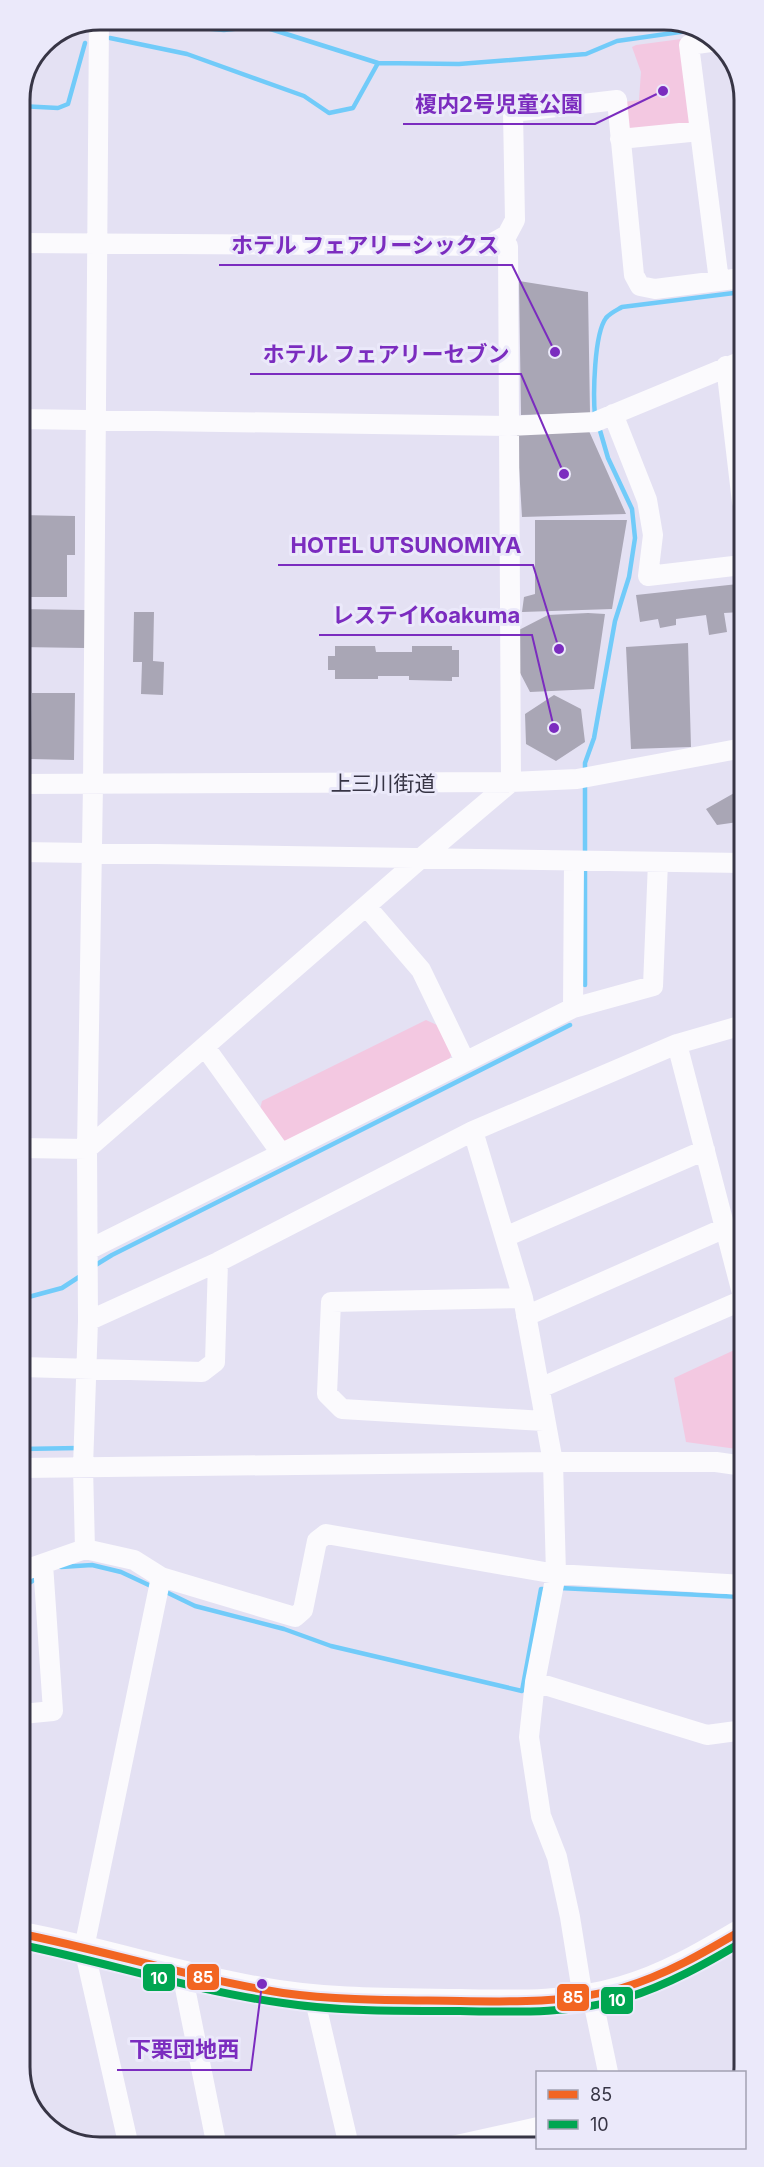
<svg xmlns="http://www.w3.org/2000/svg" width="764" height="2167" font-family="Inter,'Noto Sans JP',sans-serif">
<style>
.green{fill:#f3c8e1}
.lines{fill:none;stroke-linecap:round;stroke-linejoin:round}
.stream{stroke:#71cbf9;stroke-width:4.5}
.building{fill:#a9a6b5}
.minor{stroke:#fbfafd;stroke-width:20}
.major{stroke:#fbfafd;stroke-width:24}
.bus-1-casing{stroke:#ebe9fa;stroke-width:12}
.bus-2-casing{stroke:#ebe9fa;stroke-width:12}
.bus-1{stroke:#f26522;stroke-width:8}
.bus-2{stroke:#00a651;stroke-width:8}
.labels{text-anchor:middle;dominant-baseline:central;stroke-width:6;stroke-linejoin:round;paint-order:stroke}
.street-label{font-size:21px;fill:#373545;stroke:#ebe9fa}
.rim{fill:none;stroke:#373545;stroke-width:3}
.leader{fill:none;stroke:#7b2cbf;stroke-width:2}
.callout-dot{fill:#7b2cbf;stroke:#ebe9fa;stroke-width:2}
.callout-label{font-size:22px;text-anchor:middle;font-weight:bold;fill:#7b2cbf;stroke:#ebe9fa;stroke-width:6;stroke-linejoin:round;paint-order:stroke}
.line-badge{stroke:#ebe9fa;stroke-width:2}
.badge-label{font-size:16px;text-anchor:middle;font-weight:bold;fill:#fff}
</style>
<rect width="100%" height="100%" fill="#e4e1f3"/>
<!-- green -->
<path class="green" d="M681,39L690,121L684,129L635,133L627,127L624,102L639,100L641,72L632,47L636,45Z
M426,1020L437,1025L452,1053L448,1063L288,1143L278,1140L259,1113L262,1101Z
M743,1346L744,1450L686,1442L674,1378Z"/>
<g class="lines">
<!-- stream -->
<path class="stream" d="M163,23L168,25L224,30L261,26L378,63L459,64L586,54L617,41L694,30
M110,38L187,54L304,96L329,113L353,108L378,63
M20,106L58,108L68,104L85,43
M595,416C593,395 594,334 606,318C610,313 617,310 622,307L742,292
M585,772V763L594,738L615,621L629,577L635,538L632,509L608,458L599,427
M585,856V783
M585,985V867
M94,1266L112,1255L570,1025
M21,1299L62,1288L82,1275
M21,1449L79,1448
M61,1567L92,1565L121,1572L153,1587
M22,1588L37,1578
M560,1588L741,1597L744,1590
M164,1591L195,1606L284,1629L331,1646L522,1691L541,1589H548"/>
</g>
<!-- building -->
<path class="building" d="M519,281L588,292L590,413L521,415Z
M589,431L626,514L522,517L517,434Z
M20,515L75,516V555H67V597H20Z
M535,520H627L612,609L522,612L524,597L535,594Z
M738,584L741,612L724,613L727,632L709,635L706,615L676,619V625L660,628L658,619L640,622L636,595Z
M20,609L85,610V648L20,647Z
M134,612H154L153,661L164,662L163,695L141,694L142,662H133Z
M588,613L605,614L594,689L530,692L517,667V631L548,615Z
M688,643L691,747L631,749L626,647Z
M335,646H375L376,652H412V646H452V650H459V677H452V681L409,680V676H378V679H335V670H328V656H335Z
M32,693H75L74,760L31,759Z
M554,695L581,709L585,742L556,761L526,744L525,714Z
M743,788V819L738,822L717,825L706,809Z"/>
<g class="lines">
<!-- minor -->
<path class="minor" d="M718,41L689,45L719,281
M620,139L700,131
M20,243L508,246L511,782L420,859L87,1149L88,1321
M489,245L507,235L515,220L513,112L617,100L634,275L640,286L655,289L742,278
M726,366L742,502
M613,414L647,500L653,535L648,576L742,565
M20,419L509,426L595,422L742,361
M21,784L511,782L577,779L743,748
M21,852L743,863
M366,906L421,970L465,1061
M573,1008L653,986L658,862
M743,1025L677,1044L473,1131L218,1262L88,1321L83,1467L85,1549L134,1560L161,1577L295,1617L303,1610L317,1541L326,1534L556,1574L744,1585
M677,1044L743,1297
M205,1047L281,1153
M473,1131L523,1298L553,1462L556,1574L535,1682L529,1737L541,1816L557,1857L570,1917L583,1998
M21,1148L87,1149L93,785L99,20
M505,1237L705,1150
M88,1250L573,1008L574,862
M523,1298L331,1302L327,1394L342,1409L544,1421
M526,1316L725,1228
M21,1367L202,1372L215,1362L218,1262
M540,1388L743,1300
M22,1468L553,1462H716L744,1466
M22,1571L85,1549
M535,1682L707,1735L744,1730
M22,1714L53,1711L43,1564
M182,1973L217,2147
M314,1996L349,2146
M592,1996L608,2072
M452,2146L538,2127
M129,2147L84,1948L161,1577"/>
<!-- major -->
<path class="major" d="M22,1934C102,1949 180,1975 261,1989C326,2001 394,2000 460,2001C515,2002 569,2004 622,1988C667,1975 705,1952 744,1929"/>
<!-- bus-1 casing -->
<g class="bus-1-casing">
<path id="bus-1" d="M22,1934C110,1952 195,1979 283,1993C341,2001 401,2000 460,2001C514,2002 569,2003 622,1988C666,1975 705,1952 744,1929"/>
</g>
<!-- bus-2 casing -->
<g class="bus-2-casing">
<path id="bus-2" d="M22,1945C109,1963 195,1991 283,2003C342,2012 401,2011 460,2011C516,2012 572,2014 626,1998C668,1985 707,1963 744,1941"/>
</g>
<!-- bus-1 -->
<use href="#bus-1" class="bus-1"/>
<!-- bus-2 -->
<use href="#bus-2" class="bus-2"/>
</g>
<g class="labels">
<!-- street labels -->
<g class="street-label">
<text x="383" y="783">上三川街道</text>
</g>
</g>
<!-- crop -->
<path d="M0 0H764V2167H0ZM100 30H664A70 70 0 0 1 734 100V2067A70 70 0 0 1 664 2137H100A70 70 0 0 1 30 2067V100A70 70 0 0 1 100 30Z" fill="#ebe9fa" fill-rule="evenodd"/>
<path class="rim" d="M100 30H664A70 70 0 0 1 734 100V2067A70 70 0 0 1 664 2137H100A70 70 0 0 1 30 2067V100A70 70 0 0 1 100 30Z"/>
<!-- callouts -->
<path class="leader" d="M663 91L595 124H403M555 352L512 265H219M564 474L521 374H250M559 649L533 565H278M554 728L532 635H319M262 1984L251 2070H117"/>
<g class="callout-dot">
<circle cx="663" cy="91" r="6"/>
<circle cx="555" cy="352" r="6"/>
<circle cx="564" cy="474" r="6"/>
<circle cx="559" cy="649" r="6"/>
<circle cx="554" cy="728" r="6"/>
<circle cx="262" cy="1984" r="6"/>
</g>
<g class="callout-label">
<text x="499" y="112">榎内2号児童公園</text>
<text x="365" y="253">ホテル フェアリーシックス</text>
<text x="386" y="362">ホテル フェアリーセブン</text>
<text x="406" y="553">HOTEL UTSUNOMIYA</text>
<text x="426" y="623">レステイKoakuma</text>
<text x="184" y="2057">下栗団地西</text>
</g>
<g class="line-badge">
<rect x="186" y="1963" width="34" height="28" rx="6" fill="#f26522"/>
<rect x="142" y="1963" width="34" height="29" rx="6" fill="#00a651"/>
<rect x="556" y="1983" width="34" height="29" rx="6" fill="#f26522"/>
<rect x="600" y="1986" width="34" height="29" rx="6" fill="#00a651"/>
</g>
<g class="badge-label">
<text x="203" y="1983">85</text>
<text x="159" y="1984">10</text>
<text x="573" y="2003">85</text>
<text x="617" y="2006">10</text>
</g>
<!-- legend -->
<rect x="536" y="2071" width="210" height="78" fill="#ebe9fa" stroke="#a3a1b2" stroke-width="1.5"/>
<rect x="548" y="2090" width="30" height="9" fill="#f26522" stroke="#a3a1b2" stroke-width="1.5"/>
<text x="590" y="2101" font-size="18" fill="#373545">85</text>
<rect x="548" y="2120" width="30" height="9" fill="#00a651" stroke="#a3a1b2" stroke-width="1.5"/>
<text x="590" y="2131" font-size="18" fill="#373545">10</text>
</svg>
